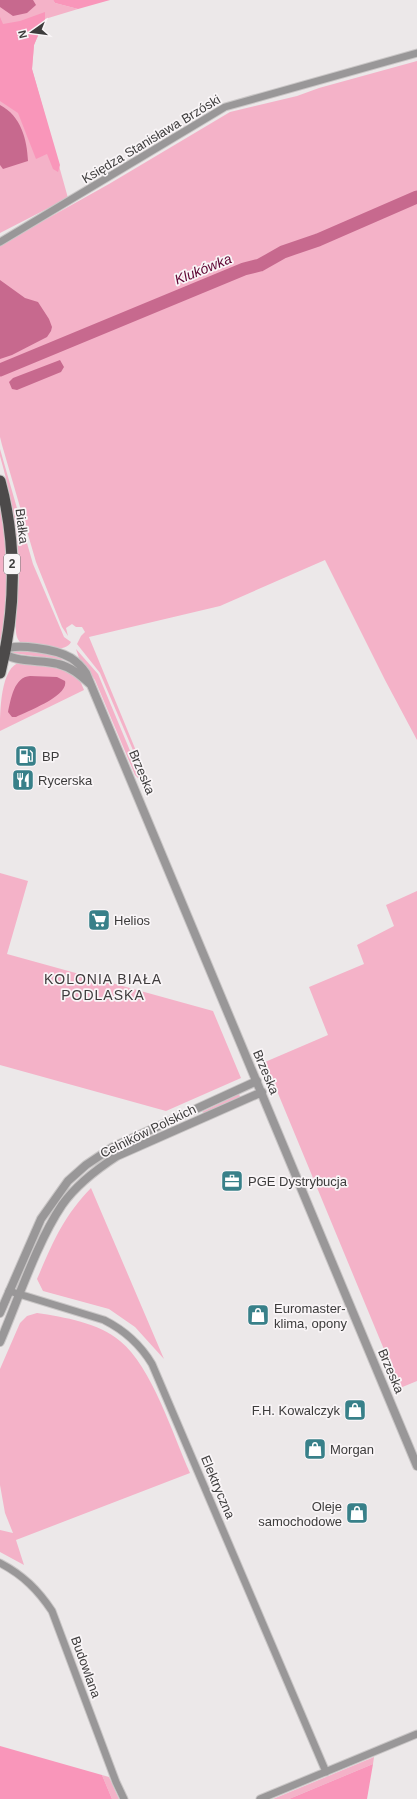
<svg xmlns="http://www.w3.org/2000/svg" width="417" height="1799" font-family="Arial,sans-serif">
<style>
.green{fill:#f4b2c8}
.forest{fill:#f996ba}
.water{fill:#c7698e}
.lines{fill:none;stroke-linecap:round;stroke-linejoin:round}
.river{stroke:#c7698e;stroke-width:13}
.minor-casing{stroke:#c9c6c6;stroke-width:9}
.tertiary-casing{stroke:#c9c6c6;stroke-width:10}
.trunk-casing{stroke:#c9c6c6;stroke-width:13}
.minor{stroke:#999798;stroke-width:7}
.tertiary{stroke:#999798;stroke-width:8}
.trunk{stroke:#4c4a4a;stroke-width:11}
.labels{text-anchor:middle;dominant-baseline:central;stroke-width:3.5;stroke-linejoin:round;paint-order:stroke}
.shield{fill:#f9f5f7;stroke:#757474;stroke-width:1}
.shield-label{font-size:12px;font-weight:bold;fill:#3d3c3c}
.street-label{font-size:13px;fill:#3d3c3c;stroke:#f9f5f7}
.poi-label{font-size:13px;fill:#3d3c3c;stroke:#f9f5f7;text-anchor:start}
.water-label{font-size:14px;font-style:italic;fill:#600735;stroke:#f9f5f7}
.neighbourhood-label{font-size:14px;letter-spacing:1px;fill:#3f3c3d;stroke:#f9f5f7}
</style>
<rect width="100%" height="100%" fill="#ece8e9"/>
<!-- green -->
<path class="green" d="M0,0H53L55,3L78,9L45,19L34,45L32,69L68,198L0,233Z
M417,61V740L385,680L325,560L220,606L89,637L146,775L144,776L100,673L77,644L81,636L85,632L82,627H76L72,624L66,628L68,636L62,627L36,562L2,445L0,437V245L109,184L230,112L297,96L319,88Z
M0,449L33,564L64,637L71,642C66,654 33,648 23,644C20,643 18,640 17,637C13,624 19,590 19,573C19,533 11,495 0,456Z
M0,495L9,573L2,642L0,639Z
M76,649L98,674L141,777L138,778L135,775L95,680L79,658Z
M14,650C31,651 49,650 64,659L61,660L13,653Z
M21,662C39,664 61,664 76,676C80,679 82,685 84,690L0,731C0,713 0,666 21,662Z
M0,873L28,881L7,954L213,1011L241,1078L166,1111L0,1065Z
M417,891V1381L400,1388L265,1062L328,1035L309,987L364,964L357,945L394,926L386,905Z
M239,1094L240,1097L204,1113L202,1112Z
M91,1188L164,1359L135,1327L109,1309L43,1291L37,1279C53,1242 63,1217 91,1188Z
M37,1313C64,1317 99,1323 120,1341C152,1367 173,1435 190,1473L16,1540L24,1565L0,1552V1530L13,1533L5,1513L0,1485V1369L20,1323L27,1316Z
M374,1757L373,1764L289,1799H273Z
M102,1775L109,1777L119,1799H112Z"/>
<!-- forest -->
<path class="forest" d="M53,0H110L78,9L55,3Z
M45,12V19L34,45L32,69L60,165L58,172L53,169L47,154L36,159L18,113L0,101V17L3,24L20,21Z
M0,1746L102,1775L112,1799H0Z
M373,1764L367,1799H289Z"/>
<!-- water -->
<path class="water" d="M0,0H33L36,5L27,13L13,16L0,7Z
M0,105C21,116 27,139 28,161L3,169L0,165Z
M0,280L25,298L38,302L49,319L52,327L51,331L47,337L12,355L0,359Z
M60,360L64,367L61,372L17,390L12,389L9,382L13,378Z
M30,676L57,677L65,681C69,696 28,711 16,717H12L8,712C11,699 14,677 30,676Z"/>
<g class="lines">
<!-- river -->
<path class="river" d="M0,370L244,269L260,265L283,252L318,240L417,197"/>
<!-- minor casing -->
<g class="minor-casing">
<path id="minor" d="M0,242L225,107L417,53
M9,1291L104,1320C124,1330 140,1344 152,1364L326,1772
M0,1563C23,1575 38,1590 52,1611L116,1782L124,1799
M260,1799L417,1734"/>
</g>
<!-- tertiary casing -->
<g class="tertiary-casing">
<path id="tertiary" d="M0,650C13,664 41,659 58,664C71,667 80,675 90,684
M1,650C17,643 56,649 71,658C77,662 82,667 86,673L417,1466
M0,1313L41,1219L68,1181L86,1165L113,1147L257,1081
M0,1342C18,1300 37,1242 62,1205C76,1185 97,1169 117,1156L262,1092"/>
</g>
<!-- trunk casing -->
<g class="trunk-casing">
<path id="trunk" d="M0,481C17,543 16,611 0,673"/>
</g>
<!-- minor -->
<use href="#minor" class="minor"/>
<!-- tertiary -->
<use href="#tertiary" class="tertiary"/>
<!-- trunk -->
<use href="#trunk" class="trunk"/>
</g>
<!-- icons -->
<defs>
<g id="fuel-square" transform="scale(1.15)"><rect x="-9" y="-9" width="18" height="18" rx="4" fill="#388089" stroke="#f9f5f7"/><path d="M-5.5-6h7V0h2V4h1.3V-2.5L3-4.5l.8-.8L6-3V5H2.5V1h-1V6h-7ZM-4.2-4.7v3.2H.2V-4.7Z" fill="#fff"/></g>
<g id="restaurant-square" transform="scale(1.15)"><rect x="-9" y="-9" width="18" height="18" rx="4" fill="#388089" stroke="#f9f5f7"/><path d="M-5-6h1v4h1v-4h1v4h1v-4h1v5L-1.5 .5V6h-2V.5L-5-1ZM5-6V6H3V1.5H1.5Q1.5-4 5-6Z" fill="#fff"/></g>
<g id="supermarket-square" transform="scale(1.15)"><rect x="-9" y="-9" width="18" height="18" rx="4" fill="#388089" stroke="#f9f5f7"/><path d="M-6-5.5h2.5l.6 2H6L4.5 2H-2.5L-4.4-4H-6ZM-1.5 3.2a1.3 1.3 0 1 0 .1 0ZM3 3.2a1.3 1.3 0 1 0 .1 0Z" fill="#fff"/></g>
<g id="office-square" transform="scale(1.15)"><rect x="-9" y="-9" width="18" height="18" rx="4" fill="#388089" stroke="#f9f5f7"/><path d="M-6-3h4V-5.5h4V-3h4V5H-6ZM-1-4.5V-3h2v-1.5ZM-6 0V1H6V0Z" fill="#fff"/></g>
<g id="shop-square" transform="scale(1.15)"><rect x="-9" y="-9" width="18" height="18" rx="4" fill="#388089" stroke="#f9f5f7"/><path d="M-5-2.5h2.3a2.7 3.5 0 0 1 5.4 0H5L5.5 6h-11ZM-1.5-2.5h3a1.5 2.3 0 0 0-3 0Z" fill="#fff"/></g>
</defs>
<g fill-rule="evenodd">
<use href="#fuel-square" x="26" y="756"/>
<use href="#restaurant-square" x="23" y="780"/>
<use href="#supermarket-square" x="99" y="920"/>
<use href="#office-square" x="232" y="1181"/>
<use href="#shop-square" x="258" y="1315"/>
<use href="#shop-square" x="355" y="1410"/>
<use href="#shop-square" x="315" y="1449"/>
<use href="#shop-square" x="357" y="1513"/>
</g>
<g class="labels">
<!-- shield labels -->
<rect class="shield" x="4" y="554" width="16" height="20" rx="3"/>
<g class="shield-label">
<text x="12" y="564">2</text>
</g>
<!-- street labels -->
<g class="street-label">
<text transform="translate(151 139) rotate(-31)">Księdza Stanisława Brzóski</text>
<text transform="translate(22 526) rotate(83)">Białka</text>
<text transform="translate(142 772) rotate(67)">Brzeska</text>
<text transform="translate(266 1072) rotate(67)">Brzeska</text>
<text transform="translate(148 1131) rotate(-26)">Celników Polskich</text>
<text transform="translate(391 1371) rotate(67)">Brzeska</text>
<text transform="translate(218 1487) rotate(67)">Elektryczna</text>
<text transform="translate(86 1667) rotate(70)">Budowlana</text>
</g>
<!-- poi labels -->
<g class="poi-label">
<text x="42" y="756">BP</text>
<text x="38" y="780">Rycerska</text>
<text x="114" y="920">Helios</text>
<text x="248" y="1181">PGE Dystrybucja</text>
<text x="274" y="1308">Euromaster-<tspan x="274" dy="15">klima, opony</tspan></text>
<text x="340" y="1410" text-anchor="end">F.H. Kowalczyk</text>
<text x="330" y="1449">Morgan</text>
<text x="342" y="1506" text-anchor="end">Oleje<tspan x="342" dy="15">samochodowe</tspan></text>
</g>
<!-- water labels -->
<g class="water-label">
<text transform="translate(203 269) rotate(-22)">Klukówka</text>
</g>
<!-- neighbourhood labels -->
<g class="neighbourhood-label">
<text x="103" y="979">KOLONIA BIAŁA<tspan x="103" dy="16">PODLASKA</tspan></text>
</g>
</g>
<!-- north arrow -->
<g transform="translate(32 32) rotate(256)" stroke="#f9f5f7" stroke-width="3" paint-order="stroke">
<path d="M0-3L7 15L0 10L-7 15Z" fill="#3d3c3c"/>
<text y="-6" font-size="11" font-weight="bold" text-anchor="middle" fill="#3d3c3c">N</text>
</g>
</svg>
